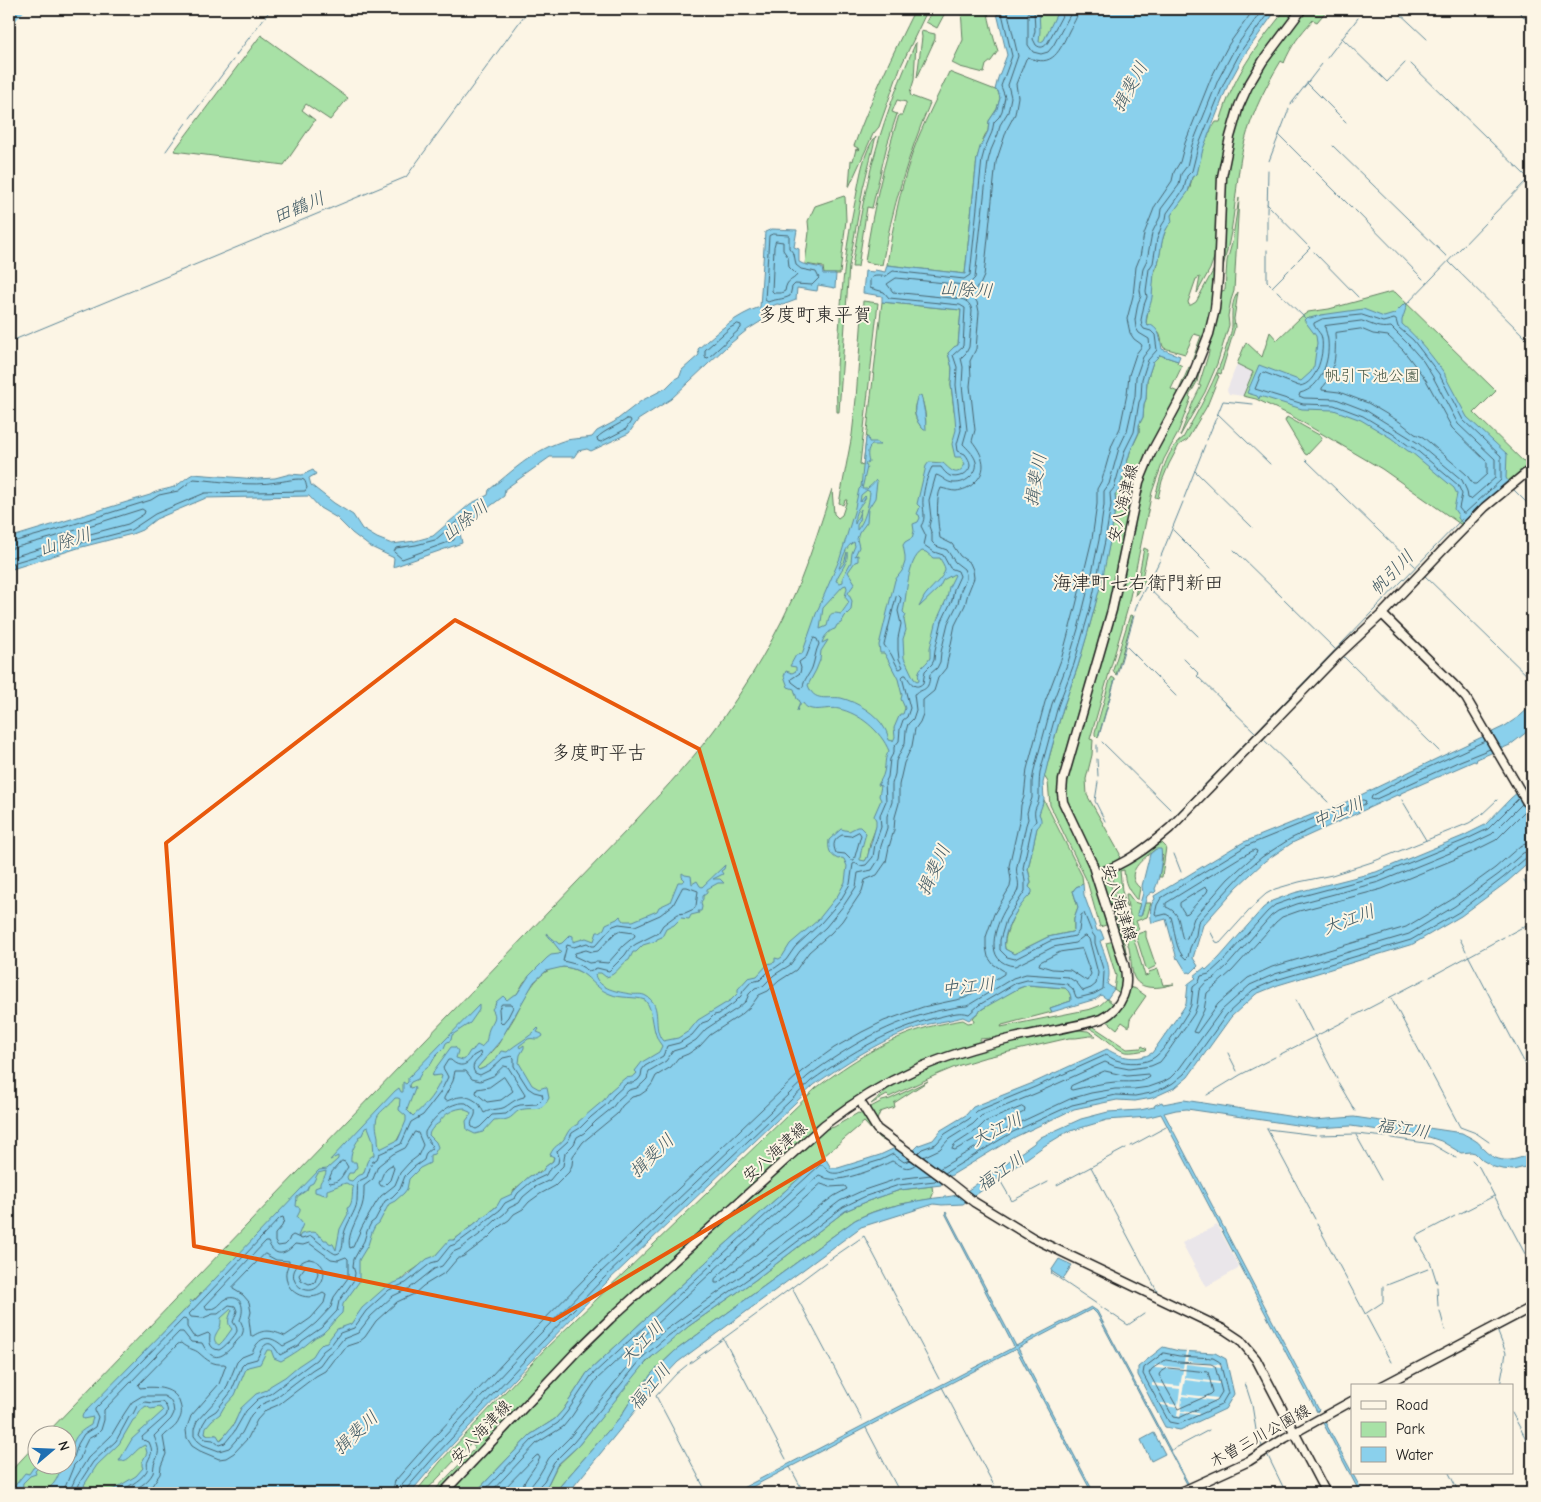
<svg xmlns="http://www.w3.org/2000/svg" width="1541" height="1502" font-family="'Comic Neue','Klee One',sans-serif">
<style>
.built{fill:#eae6ea}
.green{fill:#a8e1a6;stroke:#627e61;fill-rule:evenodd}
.water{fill:#8ad0ec;stroke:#5e8899;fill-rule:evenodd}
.pier{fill:#fcf5e5}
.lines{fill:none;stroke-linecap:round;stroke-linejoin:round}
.shore{stroke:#48646f;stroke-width:1}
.stream{stroke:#5e8899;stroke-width:1}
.river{stroke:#8ad0ec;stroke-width:9}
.secondary-casing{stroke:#1c1c1c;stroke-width:11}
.secondary{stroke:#fcf5e5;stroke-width:8}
.marked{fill:none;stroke:#e8590c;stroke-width:4;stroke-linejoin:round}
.labels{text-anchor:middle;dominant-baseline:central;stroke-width:4;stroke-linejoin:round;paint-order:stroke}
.park-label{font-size:16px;fill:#465745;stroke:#fcf5e5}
.street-label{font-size:16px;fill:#1c1c1c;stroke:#fcf5e5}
.water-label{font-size:18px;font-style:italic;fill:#425b65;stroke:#fcf5e5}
.quarter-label{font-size:19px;fill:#1c1c1c;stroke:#fcf5e5}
</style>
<rect width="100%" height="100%" fill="#fcf5e5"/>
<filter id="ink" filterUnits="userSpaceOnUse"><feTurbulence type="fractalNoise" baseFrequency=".02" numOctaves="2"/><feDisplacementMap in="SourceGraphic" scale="10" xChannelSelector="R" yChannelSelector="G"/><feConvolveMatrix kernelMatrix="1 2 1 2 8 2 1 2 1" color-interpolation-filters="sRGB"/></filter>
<g filter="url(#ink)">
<!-- built -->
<path class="built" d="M1237,364L1253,372L1243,396L1229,394L1227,390Z
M1217,1225L1239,1266L1238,1269L1207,1286L1204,1284L1182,1243Z"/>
<!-- green -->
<path class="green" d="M915,9H928L900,68L879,127L873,134L849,187L851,160L853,161L856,149L859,150L860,149L854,146C871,99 893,53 915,9Z
M933,9H947L937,28L926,22Z
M961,9H987C990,23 993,38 998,51L991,61L986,65L984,73L960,67L952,63L963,40Z
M1013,9H1068L1046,40L1030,58Z
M1286,9H1299L1247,81L1220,176L1215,255L1210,269L1197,293L1200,277L1196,279L1188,302L1189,305H1191L1196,302L1214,269L1212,308L1207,331L1196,362L1192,361L1201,336L1194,334L1185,354L1164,348C1161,344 1162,340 1160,335C1158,330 1151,327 1146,324L1148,310L1152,295L1151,291L1154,273L1158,264L1162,241L1171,215L1190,188L1192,177L1197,174C1200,156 1205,137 1216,122H1220C1234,74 1255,48 1286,9Z
M1308,9H1328L1317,22L1313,20C1300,34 1291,46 1284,63L1281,61C1262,92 1248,122 1241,157C1236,185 1235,214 1229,242C1227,252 1224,261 1222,272L1221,273C1223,212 1222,141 1252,86C1267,58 1288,34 1308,9Z
M921,31L935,34V39L917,78L922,37Z
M261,35L348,98L330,120L306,104L302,110L315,120L284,165L174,151Z
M916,42L914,80L910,93L911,96L930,103C908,155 892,209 882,265L865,262C872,212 884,163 899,115H902L906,104V102L897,100L892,112L897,114L887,145L872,208L867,207L858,267H852C858,228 865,189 876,150C886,113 901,77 916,42Z
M949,72L998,91L1000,98L997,109L989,121L988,131L985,135L977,158L965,274L887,265C893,224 902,178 918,138C927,116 939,94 949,72Z
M876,136L863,188L849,266L839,412H837C836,385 837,359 839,332C842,287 846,242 856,197C860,177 863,152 876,136Z
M844,196L845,197L846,220L840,274H824L823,267L805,264L809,232L808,221L815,206Z
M1239,198L1234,291L1231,300L1228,316L1229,325L1217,364L1205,392L1180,436L1193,402L1201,386L1199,385L1209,352V341L1219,292L1225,290L1227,261L1232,243Z
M1238,292L1234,319L1235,327L1221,374L1218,373L1217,375L1219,376L1207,406L1187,440L1179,445L1169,464L1162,481L1158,498L1155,497C1160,479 1167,448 1183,438C1199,409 1216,380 1226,348C1228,341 1232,332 1232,325C1232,313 1231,302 1238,292Z
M1391,292H1395L1496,391L1474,413L1529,467L1463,526L1382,469L1290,415L1256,399L1243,396L1253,372L1237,364L1246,342L1262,357L1270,332L1277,340L1301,317L1308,312L1329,309Z
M863,301L878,303L860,464L863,465L882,302L961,310L958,346L954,347L948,353L952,368L951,385L954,410L968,455L958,569L882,812L870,843L868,856L853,883L792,950L732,1001L637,1073L554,1154L553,1161L545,1167L543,1171L530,1176L514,1190L512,1194L454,1240L449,1241L435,1256L431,1258L409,1273L317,1356L237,1418C233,1427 227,1434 220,1440L216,1435H208L202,1430L232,1377L356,1259L425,1135L488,1066L479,1070L477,1068C484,1059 495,1051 500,1041C504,1033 510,1025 514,1018C530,986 547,950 587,976L582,970L545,960L524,982L493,1036L415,1119L410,1116L339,1249L312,1285L202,1292L161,1335L98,1418L70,1463L48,1493H9V1473L37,1443L38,1464H68V1434H46L627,830C656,798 686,767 712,733C747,687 779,632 801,579C813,549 822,519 832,489L834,514L838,518L842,515L847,500H845L843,505L839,503L852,435L856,399ZM921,396C924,406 928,421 924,430C914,420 910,406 921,396Z
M1160,355L1178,361L1177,363L1182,366L1171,389L1178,392L1189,367L1193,368L1153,443L1111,603L1060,776C1055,814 1074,827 1087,858C1095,880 1102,902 1109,924L1100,927L1087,881L1050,805L1048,782L1044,776L1063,708L1078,666L1094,610L1110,541L1116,500L1115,493L1119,491L1130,452L1139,433V425L1143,417L1144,404L1146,399L1147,380L1153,362Z
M1201,361L1202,362L1197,382L1189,396L1191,398L1177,435L1164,459L1152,492L1127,611L1090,739L1093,740L1092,755L1086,779L1087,795L1120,854L1119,859L1122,860L1099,870L1097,869L1066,799L1065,787L1142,483L1149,465Z
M1287,417L1321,436L1322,439L1307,455L1305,454L1285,421Z
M1144,548L1148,550L1142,578L1145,580L1135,596Z
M1130,615L1133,616L1116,675L1113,670Z
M1112,677L1115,679L1098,738L1095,735V732L1110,680Z
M1044,800L1082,876L1083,884L1076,887L1073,891L1078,907L1074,918V930L1072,932L1048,937L1014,954L1005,949C1002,935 1018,903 1031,894L1029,887L1031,882L1028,869L1037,827L1040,817C1037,811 1041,805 1044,800Z
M1162,843L1166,847L1162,877H1159L1163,856L1156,849C1144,858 1122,873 1140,888L1138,899H1136C1127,888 1125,884 1124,870L1120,871L1122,891L1127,908L1115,892L1111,873L1112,871L1134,860L1156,844Z
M1108,874L1113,893L1120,904L1113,909L1125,946L1129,972L1101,880L1105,875Z
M1126,894H1128L1134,902L1140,904L1137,914L1141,916L1145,903H1151L1147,917L1136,921L1139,929L1135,931C1131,920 1127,905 1126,894Z
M1121,910H1123L1126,913L1145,976L1148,975L1149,972L1158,969L1163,985L1174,984C1161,988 1139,992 1133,975C1131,966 1131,957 1129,948C1126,937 1122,926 1119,915L1118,912Z
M1146,931V937L1156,966L1148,970L1146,968L1136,936L1137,934Z
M1114,941L1124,977L1121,994L1114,989L1116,976L1106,943Z
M1028,985L1065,988C1070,992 1071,995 1071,1001L1050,1008L1052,1012L1002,1025L1001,1027L1091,1009L1099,1006L1107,999L1115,1005L1101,1016L995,1040L990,1038L980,1039V1043L866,1092L650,1279L643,1281L639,1285L641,1287L440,1493H432L475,1448L471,1443L424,1493H415L440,1462L545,1349L816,1088C851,1062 886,1039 928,1027C940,1024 951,1022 963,1020L968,1023L974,1022L973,1018C979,1008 1016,988 1028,985Z
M1129,987L1136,989L1146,996L1130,1019L1129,1027L1122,1022L1117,1029L1106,1020C1117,1010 1126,1003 1129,987Z
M1091,1025L1127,1049L1141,1048L1142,1046L1147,1049L1146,1050C1139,1051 1132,1053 1125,1052C1112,1048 1101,1031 1084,1026Z
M1069,1029L1088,1031L1096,1036C1088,1035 1078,1039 1069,1038L983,1058L960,1065L936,1075L889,1097L887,1095L871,1104L900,1078L967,1052Z
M928,1081L894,1103L895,1107L880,1112L877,1120L872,1112L869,1111V1108L882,1101L890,1099Z
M858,1113L866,1115L888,1140L886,1142L879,1138L864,1122L824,1156L719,1250L587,1373L563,1410L555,1419L530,1435L475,1493H446L579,1353L613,1320L823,1130L834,1127Z
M932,1186L933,1194L931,1199C905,1203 879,1207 855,1220L675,1351L653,1372L631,1400L621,1416L554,1493H539L548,1484L557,1466L578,1446L638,1371L660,1349L689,1326L755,1280L845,1211L868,1201L900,1190Z
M247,1303L220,1350L167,1343L188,1323Z
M165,1401L152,1472L109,1493H65L119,1412Z"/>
<!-- water -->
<path class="water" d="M996,9H1039L1040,31L1039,42H1041L1044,40L1056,15L1062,9H1277L1245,54L1228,85L1203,149L1197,174L1192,177L1188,192L1171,215L1172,222C1161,231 1162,249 1158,263C1157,266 1154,269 1154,273C1153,281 1153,289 1152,297C1151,306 1146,312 1146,324L1148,326L1151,325C1161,331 1160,339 1162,349L1180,356L1178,361L1160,355L1153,362L1147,380L1146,399L1144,404L1143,417L1139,425V432L1130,452L1119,491L1115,494L1116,504L1110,541L1103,576L1088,632L1078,666L1063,708L1050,754L1043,783L1044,800L1039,814C1042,820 1042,823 1037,828L1028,869L1031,882L1029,887L1032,890V893C1020,904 1001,931 1005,949L1014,954L1048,937L1072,932L1074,930V918L1078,907L1073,891L1076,887L1083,884L1084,895L1097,931H1101L1104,939L1100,941C1104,954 1113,970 1107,984L1114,989L1107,999L1101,995L1096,999L1052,1012L1050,1008L1071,1001C1071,995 1070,992 1065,988L1028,985L1019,988L982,1009L969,1020L963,1017C952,1020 940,1022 929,1024C886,1036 850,1060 814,1085L608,1281L545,1346L438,1460L410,1493H98H106L116,1488L136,1476L143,1468L142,1466V1462L147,1453L145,1445C135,1448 130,1463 119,1461L132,1439L163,1411L160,1407L151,1409L146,1406C139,1410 139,1417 133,1420L119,1444L97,1465L84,1485L86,1488C75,1497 56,1493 43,1493C47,1489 53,1486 56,1480C60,1473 58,1471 65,1465L68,1464L70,1453L68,1452V1450L72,1447C75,1435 81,1431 91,1425L93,1417L83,1419L82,1417L83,1414L191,1304L189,1302L190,1300L193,1302L319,1170L327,1169L338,1159V1156L330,1160L395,1091L399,1088L401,1092H403V1082L406,1084L408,1082V1078L479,1005V1010L470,1023L452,1035L451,1040L446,1043L444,1048L435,1057L431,1064L423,1070L418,1079L411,1082L409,1085L410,1088L414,1087L415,1089L408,1107L407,1110L413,1116C425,1106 438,1091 442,1076L441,1075L432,1076L435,1069L451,1047H455L458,1051L456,1058L463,1060L465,1059L470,1051L473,1050L477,1045L481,1047C489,1041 486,1037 489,1029C493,1020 498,1018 492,1009L495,1005L496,1002L503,996L507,1000L512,996L517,994L529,976L547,958L551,955L559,954L561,952L546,933L559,944L562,943L570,935L573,936V942L586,938L594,941L597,932H600L604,929L606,924L617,919L620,916L624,921H633L657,911L659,907L670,902L678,882H682L685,880L682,877V873L685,875L691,876L692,884L697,881L700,886L702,887L725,865L724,869L721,871L723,874L713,879H720L724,883H718L707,889V893L703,896V899L701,902L702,907L701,911H698L699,913L691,915L689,919L681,918L674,925L666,929L662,937L657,939L656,941L643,945L636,952H633L629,960C620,964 617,975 606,977L601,973H597L595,975C599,989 618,992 631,994C636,995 641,993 646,996C664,1006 651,1028 663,1041L678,1038L689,1031L698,1020L731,1000L738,993V989L748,978L757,976L768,964L775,962V958L779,959L782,957L790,944L818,920L838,895L845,882L847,866L844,859L842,858L838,859C829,855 828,848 829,840L841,829L849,831L857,827H860L866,833C864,841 860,853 860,860L865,861L867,858L876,826V820L874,816L881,800L879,796L881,786L878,785C880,781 883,777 884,772C886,764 884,758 889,751C881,731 859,713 839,709C827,706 810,715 803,703L800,704L797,711L800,701L797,699L794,689L788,687L784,676L786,671L792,673L796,671V667L790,666L796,655L802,654L816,614L840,558L854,512L859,489L861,487L866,438L868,437L869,442H876L880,445H872C867,448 867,456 869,462L865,464L867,467L862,489H867C870,486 873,484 876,480L877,482L875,498L868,509L867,522L859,533L857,539L859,547L855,556L858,555V561L855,562L848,572L855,583L848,593L852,601L851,610L845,616L841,623L837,625L835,629C829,630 823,638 822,643L828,640L821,651L820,660L816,670L808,685C814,703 827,696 841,698C857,702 877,714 885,729C887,732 888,736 889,740L893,741L895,737L894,728L900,714H903L905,708L901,699L902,695L898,679L886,656L884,653H880L879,645L895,580L902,571L905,562V556L903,545L905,542L912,538L914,531L913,524L918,522L920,518L919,515L917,514L920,507L917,504L926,466L929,462L943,463C951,470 957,479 965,464L961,457H955L952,444L956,430L955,417L951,385L952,368L948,353L954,347L958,345L961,310L882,302V296L863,293L865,271L874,272L875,270L885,272L887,265L965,274L977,158L980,147L988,131L989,121L997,109L1000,98L998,91L995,90L998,78L1007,55ZM867,490L870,492C869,504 865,521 857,530V525L860,520L859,516L861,509L855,524C853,511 861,506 866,497L865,496L860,502L861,495ZM854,542L855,546L852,553L851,562L843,577V582L840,583L836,581C839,571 849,564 847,552L844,563L840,568H839C843,559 845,546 854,542ZM922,551L926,552L933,558H940C941,561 945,566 945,569C945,577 928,590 924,597C922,600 921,604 919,607L939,588L943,580L954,574L955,575L949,587L947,598L937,620L930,648V658C925,667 916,667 919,680L917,681L914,679L904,658L903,639L906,630L904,620L906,615L903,612C907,596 907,560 922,551ZM846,585L847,588L845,597L849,602C849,603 842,612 841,614C828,611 830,616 827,626L820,629L823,608L843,586ZM563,967C588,969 590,986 610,994C621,999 634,996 645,1000C656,1013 650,1032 662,1046L659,1052L642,1062L635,1071L637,1073C633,1078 631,1077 625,1078L610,1091L604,1100L578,1122V1124C568,1129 569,1131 564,1139C558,1147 555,1144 550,1155L554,1157L553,1161L545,1167L542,1172C538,1174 534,1174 530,1176C527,1178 513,1191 512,1194L501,1199L497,1206L454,1240H449L435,1256L427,1259L404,1279L387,1286L362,1308L351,1324L337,1329L327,1342L323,1343L318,1348L313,1356L298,1366L285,1377L270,1386L267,1390L256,1394L241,1408L234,1424L222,1439L220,1440L217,1435H208L205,1433L206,1427L212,1420L220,1414L224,1407L235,1395L246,1369L248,1367L260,1364L267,1350H271L274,1358L281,1361C292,1355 303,1348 313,1339C316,1336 319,1336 323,1333C330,1327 335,1319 342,1313L343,1304L359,1282V1260L368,1245L372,1232L375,1226L379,1223L389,1204L395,1201L404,1193L407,1189L409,1179L420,1168L430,1163V1155L434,1154L438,1147L436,1142L429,1135C430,1130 435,1125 439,1123C443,1114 455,1108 465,1108V1110L470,1112L471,1114L466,1121L467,1130L475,1134L483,1132L494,1120C498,1119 503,1121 507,1119C512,1118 515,1112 520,1110C533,1106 541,1114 549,1098L547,1088L545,1087L539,1089L532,1085L519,1063L520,1055L524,1048V1045L520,1048L519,1046C522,1044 525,1041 528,1039C534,1037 536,1042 543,1036L542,1034L537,1032L539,1029L538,1028C529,1038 517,1043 507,1052L501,1051C496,1060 488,1067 479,1070L477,1068L500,1041L534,982L546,971ZM395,1098H398L400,1099L399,1110L406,1116V1121L398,1140L380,1149C378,1145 378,1141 378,1137C372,1111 381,1115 395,1098ZM368,1127L373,1140L374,1155C365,1159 367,1166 363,1174L357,1176L352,1181L348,1180L347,1177L349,1173H353L357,1167L356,1162H351C350,1155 354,1145 359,1139L358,1137L362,1135L365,1128ZM326,1171C326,1178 319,1180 320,1186L315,1188V1192L325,1195L327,1194V1190C330,1189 345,1183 346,1183C349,1184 350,1186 353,1187C352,1194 353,1202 349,1207L347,1208L348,1214L340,1229L336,1250L333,1244L329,1243L327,1240H324L322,1237L319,1236L317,1233C311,1231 308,1233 301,1234L299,1237L298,1236L303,1224L297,1217L300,1211V1208L296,1206L297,1197L307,1190L309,1185L313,1183L318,1173ZM231,1309L232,1310C229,1317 226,1323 232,1329C228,1334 224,1341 219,1345C210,1340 217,1333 220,1327C221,1325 221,1320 221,1318Z
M772,229L797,230L794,247L799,249V262L803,264L822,268L823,274H836L835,288L818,285L817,291L797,288L796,300L783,305L777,304L772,306L768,317L747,330L726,347L671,399L638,420L629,433L591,451L587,449L578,451L574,457H550L505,489L504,496L477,516L460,533L462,543L393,567L394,558L369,546L352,533L337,518L320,508L309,496L206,498L156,519L142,530L132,534L78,548L9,570V538L150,495C159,489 168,490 176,486C182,482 187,477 193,474L257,479L275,478L290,474L302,475L313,470L316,474L309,478L311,485L334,503L353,515L362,529L377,538L392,544L415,541L433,536L470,504L488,495L489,490C511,472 533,451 560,442C570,438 582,439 592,437L597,431L614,422L641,401L666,388L675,379L680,376L682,370L699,355L698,349C717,332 736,315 760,307L765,232Z
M1405,303L1407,305L1402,320V324C1419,339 1432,356 1445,374V376L1467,417L1507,454L1506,478L1508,481L1462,523L1458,518V515L1454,509L1457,494L1454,488L1411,452L1408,451L1391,438L1361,420L1334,410L1302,409L1260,396L1259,399L1257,396L1247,393L1259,365L1301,381L1311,372L1314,366L1317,343L1316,336L1304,320L1307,317L1310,318L1321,315L1363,309L1384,317L1394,314Z
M921,395C924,407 926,418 926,430H924C914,420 913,410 917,398Z
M1532,705V728L1510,745L1477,759L1476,762L1474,761L1401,793L1400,796L1397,795L1292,843L1265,861L1237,887L1203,925L1193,958L1198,966L1191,973L1189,972L1187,973L1178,958L1177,959L1166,919L1152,923C1150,915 1149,905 1155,899L1154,896L1233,848L1244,842L1316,813L1321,814L1505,726L1520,716Z
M1532,780V860L1507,882L1461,916L1413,944L1278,985L1256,994L1231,1017L1188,1077L1176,1087L1152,1098L1135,1101L1117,1100L1074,1109L1015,1137L942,1181L941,1185L900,1190L868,1201L845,1211L755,1280L689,1326L648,1360L578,1446L557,1465L548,1484L539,1493H475L530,1435L555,1419L563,1410L587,1373L719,1250L824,1156L831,1168H838L880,1155L895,1148L907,1157L919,1145L933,1140L941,1130L966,1115L973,1107L1033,1083L1107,1049C1120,1058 1138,1061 1152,1053L1183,1009L1186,1004L1188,984L1196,978L1194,976L1204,968L1206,970L1219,958L1263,908L1272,901L1294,893L1376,872L1463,836L1485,825L1511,798Z
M1156,849H1161C1163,858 1159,881 1155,889L1156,891L1154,893L1152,892L1147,896L1141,916H1138L1137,914L1143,893L1142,886L1150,854Z
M1184,1100L1314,1120L1354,1117L1462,1133C1467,1136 1472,1138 1476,1141C1480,1143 1481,1147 1484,1150C1499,1165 1515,1161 1532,1153V1163L1525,1167L1513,1170L1502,1169L1494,1167L1482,1160L1475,1153L1471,1152L1461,1153L1441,1141L1429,1137L1351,1126L1317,1128L1187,1109L1176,1110L1164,1113L1319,1410L1317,1412L1161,1114L1149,1117L1107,1120L1067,1132L1044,1146L963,1204L942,1205L934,1204L861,1227L678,1362L657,1384L569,1492L568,1493H554L621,1416L631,1400L653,1372L675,1351L855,1220C878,1208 904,1203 929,1199C941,1197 953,1197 964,1193L1033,1144L1041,1137L1081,1119L1108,1112L1140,1110L1154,1107L1155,1105L1162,1102L1163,1104Z
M946,1212L1016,1346L1091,1307L1097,1311L1188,1483L1187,1484L1097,1314L1092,1309L1018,1348L1094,1493H1092L1016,1349L754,1486L740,1493H733L1014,1347L945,1213Z
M1059,1259L1072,1265L1063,1279L1051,1271Z
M1163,1347L1179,1351L1215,1353L1226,1359L1234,1394L1225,1409L1180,1430L1165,1427L1138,1375V1367Z
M1325,1422L1363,1493H1360L1323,1423Z
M1154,1433L1165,1454L1151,1461L1141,1440Z
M38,1465L39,1467L35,1471L36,1474L30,1476L23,1483L22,1493H9L25,1473L29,1474L33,1468Z"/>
<!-- pier -->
<path class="pier" d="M1186,1350L1189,1351L1187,1361L1222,1365L1221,1368L1186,1364L1185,1378L1219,1382V1384L1185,1380L1182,1394L1218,1398L1217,1401L1182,1396L1181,1411L1199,1413L1198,1415L1181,1413L1180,1417L1177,1416L1178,1408L1161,1405V1403L1178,1405L1180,1389L1152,1386V1383L1180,1386L1183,1370L1154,1368L1155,1365L1183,1368Z"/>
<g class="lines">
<!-- shore -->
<path class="shore" d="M1028,9V45L1033,52L1041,54L1048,52L1053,46L1070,15L1071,9
M1034,9L1035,31L1033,39L1036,45C1041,49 1045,47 1048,42L1064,12L1065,9
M773,234L789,235V248L794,254L796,265L801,269L816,272L819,278L812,285L795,284L792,287L790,296C782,300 775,299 768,302L765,300L769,236Z
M776,241L783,242V250L788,257L789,267L797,275C792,282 787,278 785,291L781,293H774L772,291L774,247Z
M1362,315L1383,322L1394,319L1396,320L1398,327L1413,340L1439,374L1463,420L1501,456V480L1465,513H1463L1459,508L1462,494L1458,485L1414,448L1409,446L1393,434L1363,416L1334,405L1303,404L1255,389L1261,374L1263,372L1299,386C1317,385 1326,350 1321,335C1319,332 1316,329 1314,325V323L1322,319Z
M1362,321C1374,325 1378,329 1391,327L1409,345L1423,361L1433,377L1458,424L1495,459V478L1471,499L1468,498L1467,491L1462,480L1418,443L1367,411L1336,399L1304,398L1299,396L1300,393C1321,388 1330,361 1328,341C1328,336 1325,331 1325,326Z
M738,324L741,325V328L708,358L705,357V350L730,328Z
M1361,329L1373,334L1388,336L1403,350L1426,380L1452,428L1487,462V474L1476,484H1473L1466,474L1423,437L1415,434L1400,422L1368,403L1339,392L1322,390V388C1336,374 1336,351 1335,333Z
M627,419H630L631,421L626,429L601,442L598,441L597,438C603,431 619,425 627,419Z
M460,519H463L464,522L456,531L454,540L402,559L394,552L396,548L416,545L435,540Z
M9,543L52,531L151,500L159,495L178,491L194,479C221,481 250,487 277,482C282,482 300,477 304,480C306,482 306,485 307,488L305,491L205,493L155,514L131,530L77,544L9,564
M9,549L54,537L142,509L145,511L144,514L128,524L75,538L9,558
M898,595L901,598L898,611L901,624L898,638V650L899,659L903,667L900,669L898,668L891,654L884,645L896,597Z
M814,638L817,639L819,644C815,652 815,660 812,668C809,675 804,679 803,687L800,688L792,682L791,679L800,673L801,668L799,662L806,657Z
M1485,741L1401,780L1372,796L1371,799L1374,800L1460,761L1490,749
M1363,800L1366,801L1365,804L1349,812L1346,811L1347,807Z
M1526,810L1496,840L1470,853L1382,889L1299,911L1282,917L1276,922L1232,971L1207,993L1204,1010L1193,1032L1197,1033L1218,1004L1248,978L1272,967L1406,927L1451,900L1495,868L1520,846L1532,842
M1328,817L1329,819L1328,821L1290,839L1262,857L1244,872L1198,922L1196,935L1190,948L1188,957L1186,959C1175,952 1175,929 1171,917L1166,914L1158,916L1155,914L1157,905L1161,898L1246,846L1315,818Z
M859,832L861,835L854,860H851L845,854L836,853C832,844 834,839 842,835L850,836Z
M1255,850L1257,851L1256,854L1228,879L1194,918L1187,938L1183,939C1178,926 1182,913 1166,907V903L1239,858Z
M683,887H687L698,891L696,906L694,909L685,913L678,914L663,925L658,933L636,944L629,949L625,955L609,971L597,968L589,971L579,965L563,961L567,945L574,947L587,943L592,946H595L613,926L619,924L635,926L660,915L673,905L680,892Z
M1206,887L1208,889L1207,892L1188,913L1185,914L1180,906V903Z
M619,931L634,933L635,936L624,945L608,963L597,962L589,963L574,956L575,953L586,950L592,952L598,951L615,933Z
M1082,949L1091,974L1087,981L1070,970L1052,969L1039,965L1040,962L1060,952Z
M502,1004H511L513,1007L508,1017L502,1024L500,1022L499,1009Z
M504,1066L508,1067L525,1094L524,1097C515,1099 513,1102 505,1107C500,1110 493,1108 484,1113C482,1110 481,1106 478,1103C467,1094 459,1096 447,1101L444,1100V1098L453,1081L455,1071H466L472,1079L480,1081L493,1076Z
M1105,1071L1127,1076L1148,1074L1150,1077C1141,1084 1126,1081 1115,1082C1101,1083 1086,1087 1072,1090L1070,1089L1071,1086Z
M504,1077L513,1091L501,1100L487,1102L476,1093L477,1089L489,1087Z
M1022,1107L1025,1109L1024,1112L1006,1121L955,1150L952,1149L954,1145L977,1130L985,1122Z
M415,1132L418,1133L423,1145L418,1156L409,1163L400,1173L395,1185L381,1196L376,1203L362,1227L353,1247L350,1248C346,1235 358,1219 362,1206C364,1200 364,1193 364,1186L373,1179L378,1166L393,1154L405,1148Z
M918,1153L922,1149L936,1144L945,1134L969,1119L977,1111L1035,1087L1106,1055C1109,1056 1112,1059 1116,1060C1127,1064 1146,1064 1155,1057C1166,1049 1180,1024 1188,1012L1191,1005L1193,987L1199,982L1201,976L1209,974L1222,962L1267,912L1275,905L1295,898L1377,876L1465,840L1488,829L1519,798
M923,1157L940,1149L949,1139L973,1124L981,1116L1037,1093L1105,1062L1114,1066L1129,1069L1151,1066L1160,1062L1167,1053L1194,1014L1197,1006L1199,990L1206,982L1213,979L1227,966L1271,916L1278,911L1297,904L1379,882L1467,846L1492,834L1522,804
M342,1161L345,1162L348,1167C342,1175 341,1182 330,1183L328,1181L332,1172Z
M392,1165L394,1168L390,1180L384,1186H381L379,1183C383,1176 383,1168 392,1165Z
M939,1169L1010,1127L1070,1099L1091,1093L1115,1089H1134L1149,1087L1163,1082L1170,1078L1179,1069L1222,1010L1250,985L1275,974L1409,934L1455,906L1499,874L1523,853L1532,850
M945,1173L1013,1132L1072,1105L1116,1095L1135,1096L1151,1093L1166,1087L1173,1083L1184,1074L1227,1014L1253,990L1276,980L1411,940L1459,912L1503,878L1527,857L1532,856
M821,1184L830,1187L845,1186L847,1189L834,1196L718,1283H715V1279Z
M265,1254L276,1260L289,1261C289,1266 285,1270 286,1276C287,1295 309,1302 323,1293L326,1295L324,1303L311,1318L285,1336C273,1331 265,1328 253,1336H251L249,1320L251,1312L249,1302L243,1295L233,1289V1287Z
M309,1259C322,1261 327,1269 322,1281C312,1303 281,1281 299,1264C303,1261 305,1260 309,1259Z
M310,1266L316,1268L318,1273L315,1282L309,1284L301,1280L299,1275L305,1267Z
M1164,1353L1179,1356L1213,1358L1220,1362L1228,1393L1221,1405L1179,1424L1169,1422L1143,1374L1144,1368Z
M1166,1360L1178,1362L1211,1364L1215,1366L1222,1392L1217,1400L1179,1418L1173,1417L1149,1373L1152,1369Z
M1168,1368L1208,1372L1213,1392L1211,1394L1178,1409L1159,1375L1160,1373Z
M68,1461L74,1457L78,1444L84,1434L95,1427L98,1417L95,1411V1409L183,1319L187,1320V1327L193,1336L198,1337L208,1333L210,1335C209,1343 210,1349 219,1350C224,1348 236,1335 237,1331C237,1327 235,1325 233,1322L237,1311L235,1306L229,1305L218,1314H213L203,1318L191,1317L189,1314L280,1218L283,1217L284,1220L282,1226L275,1234V1242L278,1246L285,1245L288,1242L290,1237L293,1235L302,1239L311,1236C315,1239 333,1254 336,1254C345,1253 342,1239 344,1234C346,1224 356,1211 357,1202C357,1195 358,1188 357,1182L367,1177L372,1162L377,1159L379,1154L401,1144L411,1122L423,1115L440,1093L448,1077L446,1073L443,1068L448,1060H451C460,1069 468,1065 473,1056L480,1052L481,1056C476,1062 470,1065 475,1073L480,1075L490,1070L503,1058L512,1056L514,1058V1066L528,1088L534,1092L542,1094L543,1098L537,1104L520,1105L514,1107L506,1114L492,1115L480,1127L476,1129L472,1127C469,1120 477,1118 475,1110L466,1103C449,1101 432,1119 425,1132C424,1139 432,1142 432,1148L426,1153L424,1160L414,1167L405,1176L400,1189L392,1197L385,1201L375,1220L371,1223L367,1231L364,1241L354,1259L353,1266L355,1273L354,1280L339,1301L337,1311L321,1328L302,1341L299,1345L280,1355C278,1353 277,1350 275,1348C266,1336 260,1352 257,1359L246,1362L242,1366L231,1392L216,1411L208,1416L203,1424L200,1433L205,1439L213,1440L219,1445L225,1443L234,1432L246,1411L258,1399L270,1394L309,1365L316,1360L323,1351L331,1345L340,1333L354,1328L366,1311L389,1290L406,1283L431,1263L438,1261L450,1246L456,1244L479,1227L492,1216L500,1210L505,1203L515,1198L518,1193L531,1182L546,1175L548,1171L558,1163L559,1157L557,1151L568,1141L572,1133L580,1128L591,1117L607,1104L614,1095L627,1083H633L638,1080L641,1076L642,1070L645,1066L663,1056L667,1046L679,1043L692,1035L702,1023L708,1021L714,1015L719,1014L734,1003L741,996L743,991L751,982L760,980L771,969L775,968L786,960L795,947L821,923L840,901L850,884L853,864L855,863L860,866L866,865L873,857L875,844L881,827L880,815L886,801L885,783L888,777L890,759L894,752V747L899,741L900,729L903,720L907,717L910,708L902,677L904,675H906C910,682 915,691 923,683L925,671L932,664L934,660L935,650L942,621L952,600L954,589L960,576L958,571L950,568L943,555L934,552L924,545L926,536L921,526C927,517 922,509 923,499C924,488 927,476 932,467H941C943,470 946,474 950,476C957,479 969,474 970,466C970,461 968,458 965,454L958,451L957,444L961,430L956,385L957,367L953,355L963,346L965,308L960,305L889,298L884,292L870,288V279C874,274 881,277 886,276L893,271L964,279L970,275L982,159L985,148L992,132L994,122L999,117L1002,111L1005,97L1001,86L1012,56L1001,9
M60,1493L66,1485L74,1465L80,1459L84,1447L88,1439L97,1434L101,1430L104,1420V1410L179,1332H183L191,1342L202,1343C213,1365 224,1357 236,1342C238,1339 242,1337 243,1332C244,1328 242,1324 240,1320C244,1311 244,1295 228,1298C222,1300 220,1306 215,1308C213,1309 210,1308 207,1309L205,1306L265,1242H268C275,1258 285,1255 295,1244L303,1245L309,1243L331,1259L338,1260L346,1257L348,1259V1278L334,1297L331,1307L316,1323L295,1340L283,1346C269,1334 259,1336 252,1353L242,1357L237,1362L226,1389L197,1421L194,1429V1436L198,1441L203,1445L219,1451L229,1448L242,1433L251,1415L262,1404L274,1399L312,1370L320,1365L328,1354L335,1349L343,1339L358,1333L371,1316L393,1296L410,1288L434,1269L442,1266L453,1252L460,1249L483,1232L496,1220L504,1214L509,1208L519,1203L523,1197L535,1187L550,1180L554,1175L563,1166L565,1153L574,1144L577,1137L584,1133L596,1121L612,1108L618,1100L629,1090L637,1088L642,1084L647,1079L649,1071L666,1061L673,1051L683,1048L696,1040L706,1029L738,1008L746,1001L749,994L755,988L763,986L774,975L790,965L800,951L826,927L844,905L856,887L858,873L872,870L879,859L881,846L887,828V816L892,802V784L895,774L896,761L905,743L906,731L908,724L913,719L916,710L914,694C925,688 929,691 930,674L937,668L940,662L941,652L948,623L958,603L961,590L966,579V574L964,569L955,562L947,550L936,546L932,542V535L929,526L931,518L929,500L936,475C942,476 946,483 954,483C960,483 964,482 969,478C984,465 973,454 963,444L967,430L962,385L963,367L961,358L966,353L969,347L972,311C971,305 968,301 961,299L893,292L887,284L896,278L965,285L970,283L975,278L988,161L991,150L998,134L1000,125L1008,112L1011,97L1008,85L1018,56L1007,9
M70,1493L71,1488L75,1479L88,1458L111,1436L124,1414L132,1402L142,1396H164L170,1400L173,1406L174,1413L171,1419L154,1436C158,1447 161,1450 155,1462C153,1466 154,1470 153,1473C147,1484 137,1488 128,1493
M76,1493L80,1482L93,1462L116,1441L129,1417L133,1414L137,1406L145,1402L153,1403L162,1402C167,1406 169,1410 166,1416L142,1437L143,1440L149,1442C153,1451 152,1453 148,1461C146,1465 149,1468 146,1472C139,1482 127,1487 117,1493
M144,1493L151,1487L160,1474L161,1466L166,1454L163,1437C168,1431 176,1428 179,1420C182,1415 182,1410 180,1404C176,1387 155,1386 140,1388L138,1385L178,1344L181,1343C187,1349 195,1349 199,1353C207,1360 212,1365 224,1364L226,1365L219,1384L191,1416L186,1430L187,1438L192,1446L200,1451L219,1459L226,1458L234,1453L248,1438L257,1420L266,1410L278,1405L316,1376L325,1371L334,1359L341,1354L347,1346L359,1342L365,1337L376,1321L397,1302L414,1294L423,1286L446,1272L457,1259L464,1256L488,1238L500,1226L509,1220L514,1214L523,1209L529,1202L540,1194L555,1186L569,1172L572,1165L573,1156L583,1142L617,1114L622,1106L632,1097L640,1095L647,1090L652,1084L656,1076L671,1067L678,1058L688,1054L700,1046L710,1035L742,1014L751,1006L759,995L768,991L779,981L796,970L809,952L831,933L842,921L862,891L865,880L877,875L886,862L889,847L894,830L895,817L899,803V785L904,763L912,746L915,729L920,722L923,714V700L934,691L938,678L946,668L955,625L965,605L968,593L974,578L973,570L970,563L960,556L952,544L940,538C938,525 935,499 941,488C946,489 951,491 956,491C963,490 969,488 974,483C989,470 983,455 972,441L975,430L970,386L971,377L970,361L976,349L979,312L977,302L970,293L980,285L984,276L996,162L1007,129L1015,114L1018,97L1016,84L1026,59L1028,57C1053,69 1060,50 1069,31C1073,23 1078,18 1078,9
M392,1493L395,1481L424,1448L531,1333L595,1268L802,1071L834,1048L862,1032L884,1021L923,1007L965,998L1004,974V971L993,964L988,957L986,947V937L994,914L1010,887L1011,880L1009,866L1020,818L1021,805L1024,797L1027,769L1045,702L1061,660L1076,605L1092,539L1097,504V489L1102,480L1112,445L1120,428L1127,394L1129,375L1136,354L1142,346L1141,344L1134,339L1130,333L1127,319L1133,296L1136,267L1140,257L1144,234L1155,206L1172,181L1174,172L1180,162L1185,143L1211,78L1229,44L1254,9
M400,1493L402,1484L430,1452L536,1338L600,1273L808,1076C849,1046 891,1021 941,1010C950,1009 959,1006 967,1006L1013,978L1026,974L1068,977L1077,983L1083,991L1091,988L1096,984L1098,973L1089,939L1086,936H1084L1075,943L1053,947L1015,966C982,963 995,926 1006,908C1009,902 1017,895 1018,889C1020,881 1015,874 1017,866C1020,852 1023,839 1026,825L1028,819L1027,813L1029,806L1032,798V782L1034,770L1052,704L1068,662L1078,629L1092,573L1099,540L1104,505V491L1109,484L1119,448L1127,431L1135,396L1136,377L1143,357L1150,348L1149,339L1139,333L1136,328L1135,320L1138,303L1141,296L1140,290L1143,268L1147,260L1152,233L1160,217L1161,209L1179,185L1181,174L1187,166L1192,145L1218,80L1235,48L1263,9
M406,1493L407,1488L435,1456L541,1343L604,1278L811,1081C852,1052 893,1027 943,1016C952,1014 960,1011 969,1014L979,1005L1016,983L1027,980L1067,984L1073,989L1076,997L1078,998L1094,994L1103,989L1104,972L1095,943V937L1092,933L1084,913L1081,915L1079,931L1075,936L1050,941L1015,959L1007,957L1000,950V940L1006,920L1025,891V881L1023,868L1032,826L1036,821C1032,807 1038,808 1039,797C1039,789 1039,781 1040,772L1058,706L1074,664L1090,609L1105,541L1111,505L1110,493L1114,488L1125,450L1134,432L1139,402L1141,398L1142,379L1148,360L1157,350L1155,335L1151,331L1144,329L1142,326L1141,320L1144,305L1147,297L1146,291L1149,269L1153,263L1157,239L1162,225L1166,219L1167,213L1184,189L1187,176L1192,171L1198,147L1224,83L1241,51L1271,9
M482,1493L533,1439L558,1423L567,1412L591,1376L723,1254L820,1165H823C828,1172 830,1174 839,1173L881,1160L893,1154L904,1162L911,1160
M490,1493L537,1443L563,1427L572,1416L596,1380L727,1258L819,1175C823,1176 825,1179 830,1179C842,1182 881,1167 892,1161C901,1165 906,1172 916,1164
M500,1493L536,1456L538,1455L540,1458C534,1470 522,1481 521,1493
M529,1493L531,1486L538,1477L549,1458L569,1438L640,1352L664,1331L748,1271L840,1201L864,1190L897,1179L931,1175
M535,1493L536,1489L544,1481L554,1462L574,1442L644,1356L668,1336L752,1276L843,1207L866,1196L899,1185L935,1181L937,1179"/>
<!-- stream -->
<path class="stream" d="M1395,9L1427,39
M1516,9L1532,25
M1363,12L1366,9
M1342,38L1387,82L1405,63
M236,55L271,9
M1327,58L1358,18
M1411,64L1525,175
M1307,83L1346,122
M1291,104L1322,64
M190,118L233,60
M1279,135L1352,208
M1333,146L1446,256
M166,151L186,123
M1269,161L1289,109
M1527,177L1532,182
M1267,204L1310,248L1298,260
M1355,210L1423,279
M1267,213L1268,170
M1489,219L1532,175
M1267,241V216
M1267,250V281L1273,287
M1314,252L1358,297
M1449,262L1532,344
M1292,267L1296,263
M1273,286L1289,270
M1277,291L1305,318
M1406,305L1486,222
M9,342L406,177L529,9
M1218,414L1270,464
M1207,440L1223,401L1253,404
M1306,460L1415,566
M1195,471L1252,527
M1513,489L1532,508
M1184,498L1205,445
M1173,530L1211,568
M1234,550L1335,649
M1161,556L1183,502
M1424,575L1532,680
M1149,582L1160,560
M1146,586L1198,636
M1135,611L1139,599L1147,585
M1127,647L1158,678
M1343,656L1439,751
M1183,658L1199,674L1197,676L1257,734
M1117,675L1134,616
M1160,680L1176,696
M1099,736L1115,680
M1262,738L1328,802
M1102,742L1170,809
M1097,745V752
M1097,759L1098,776
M1098,782L1095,801L1105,821
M1402,800L1426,840
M1165,826L1462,519
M1174,854L1181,872
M1524,880L1532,895
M1210,931L1216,942L1220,943L1256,903L1266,894L1275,889L1299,882L1332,875L1372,862L1469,823L1480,816L1497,800
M1508,935L1532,922
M1460,939L1466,951
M1468,955L1532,1077
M1430,977L1504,937
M1391,998L1460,1127L1476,1133L1489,1142
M1296,1000L1312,1031
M1354,1016L1425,979
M1314,1035L1337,1079
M1228,1053L1237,1071
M1279,1055L1351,1018
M1338,1082L1355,1111
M1207,1095L1240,1075L1275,1057
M1267,1129L1315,1219
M1267,1129L1316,1135
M1320,1135L1356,1134L1386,1137
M1356,1135L1381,1180
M1391,1138L1432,1144L1456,1158
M1131,1146L1166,1127
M1472,1160L1479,1167L1532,1267
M1091,1167L1158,1293L1175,1302
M1001,1182L1012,1201L1048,1182
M1057,1185L1126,1148
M1459,1214L1494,1196
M1317,1224L1391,1362
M829,1260L864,1236L939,1379
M1052,1272L1051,1273L1128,1325L1144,1314
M1437,1283L1431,1264L1416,1238L1417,1236L1455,1216
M1387,1285L1428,1269
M1437,1287L1438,1306
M792,1288L862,1420
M1440,1311L1445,1330
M759,1312L826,1262
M1365,1314L1383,1302V1286
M1497,1330L1506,1353L1500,1386
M723,1338L786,1459
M690,1363L757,1314
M687,1365L676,1374L656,1396L707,1493
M1245,1383L1252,1405L1257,1436L1263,1448
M942,1387L998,1493
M1512,1413L1532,1450
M1327,1420L1352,1406
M866,1428L900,1493
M1308,1429L1323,1422
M1285,1442L1267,1454L1286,1493
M1170,1451L1209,1430
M790,1467L804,1493
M1449,1473L1459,1493"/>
<!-- river -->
<path class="river" d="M9,21L20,9"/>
<!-- secondary casing -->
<g class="secondary-casing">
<path id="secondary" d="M1382,614L1454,685L1466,698L1532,811
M1096,874C1126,864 1147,848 1170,828L1337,656L1382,614L1442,551L1485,507L1532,468
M863,1106L877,1129L946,1180L974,1202L1033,1238L1225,1330L1240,1340L1256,1359L1326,1493
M1382,1386L1532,1307
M443,1493L577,1351L610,1319L824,1125C885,1078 939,1055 1014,1038C1043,1031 1073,1028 1101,1019C1123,1008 1130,987 1124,964L1092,863L1063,802L1062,793L1063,780L1112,610L1139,482L1151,453L1191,379L1209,334L1215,309L1218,278L1222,177L1230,137L1239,106L1248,86L1263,61L1302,9
M1179,1493L1249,1461L1285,1438L1352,1401"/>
</g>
<!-- secondary -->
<use href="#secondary" class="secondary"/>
</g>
</g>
<!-- marked area -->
<path class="marked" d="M455,620L699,749L824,1160L554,1320L194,1246L166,843Z"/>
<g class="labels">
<!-- park labels -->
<g class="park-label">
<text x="1372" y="376">帆引下池公園</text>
</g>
<!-- street labels -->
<g class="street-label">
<text transform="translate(1123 503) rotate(-76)">安八海津線</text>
<text transform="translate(1119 903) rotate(72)">安八海津線</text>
<text transform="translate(775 1152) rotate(-42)">安八海津線</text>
<text transform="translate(481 1432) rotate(-47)">安八海津線</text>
<text transform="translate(1260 1436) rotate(-29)">木曽三川公園線</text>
</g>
<!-- water labels -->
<g class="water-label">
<text transform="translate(1130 87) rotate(-61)">揖斐川</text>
<text transform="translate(299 208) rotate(-23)">田鶴川</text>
<text transform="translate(966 290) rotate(3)">山除川</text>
<text transform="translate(1036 480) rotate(-80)">揖斐川</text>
<text transform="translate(465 521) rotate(-38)">山除川</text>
<text transform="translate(65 542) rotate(-18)">山除川</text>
<text transform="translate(1392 573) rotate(-46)">帆引川</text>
<text transform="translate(1338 813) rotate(-23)">中江川</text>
<text transform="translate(934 870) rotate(-65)">揖斐川</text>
<text transform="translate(1349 920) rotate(-20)">大江川</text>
<text transform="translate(968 987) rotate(-6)">中江川</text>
<text transform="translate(1403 1129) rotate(9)">福江川</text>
<text transform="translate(997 1130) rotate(-26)">大江川</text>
<text transform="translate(652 1156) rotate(-44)">揖斐川</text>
<text transform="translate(1001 1172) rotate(-35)">福江川</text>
<text transform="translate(642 1343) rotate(-46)">大江川</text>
<text transform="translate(650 1387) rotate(-50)">福江川</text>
<text transform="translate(356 1433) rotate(-43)">揖斐川</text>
</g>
<!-- quarter labels -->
<g class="quarter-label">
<text x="815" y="315">多度町東平賀</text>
<text x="1138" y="583">海津町七右衛門新田</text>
<text x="599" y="753">多度町平古</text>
</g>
</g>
<!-- margin -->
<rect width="1541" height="1502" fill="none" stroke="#fcf5e5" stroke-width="30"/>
<rect x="15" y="15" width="1511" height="1472" fill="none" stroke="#1c1c1c" stroke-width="2" filter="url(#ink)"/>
<!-- legend -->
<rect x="1351" y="1384" width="162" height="90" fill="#fcf5e5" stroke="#a29e95"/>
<rect x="1361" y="1401" width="25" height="8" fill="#fcf5e5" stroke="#a29e95"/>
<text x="1396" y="1410" font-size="15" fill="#1c1c1c">Road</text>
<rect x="1361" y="1422" width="25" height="15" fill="#a8e1a6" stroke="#a29e95"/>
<text x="1396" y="1434" font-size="15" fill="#1c1c1c">Park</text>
<rect x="1361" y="1447" width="25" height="15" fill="#8ad0ec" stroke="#a29e95"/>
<text x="1396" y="1460" font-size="15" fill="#1c1c1c">Water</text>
<!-- north arrow -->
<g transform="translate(52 1450) rotate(71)"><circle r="24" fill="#fcf5e5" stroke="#a29e95"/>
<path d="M0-4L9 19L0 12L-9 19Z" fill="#1f6fb2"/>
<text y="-8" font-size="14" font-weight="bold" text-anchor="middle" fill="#1c1c1c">N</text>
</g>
</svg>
